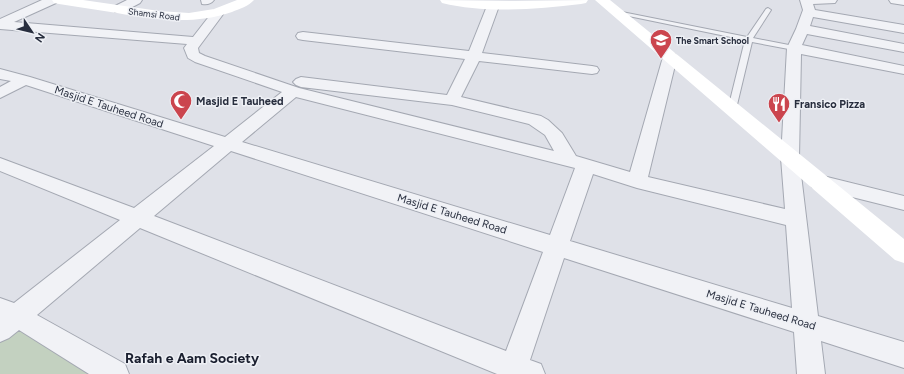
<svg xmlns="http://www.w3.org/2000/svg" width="904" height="374" font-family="Figtree,sans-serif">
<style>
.green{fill:#c3d1c0}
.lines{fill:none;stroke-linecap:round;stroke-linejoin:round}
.lane-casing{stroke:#a4a8b2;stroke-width:2}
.street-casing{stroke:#a4a8b2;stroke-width:2}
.lane{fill:#f1f2f6;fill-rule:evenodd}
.street{fill:#f1f2f6;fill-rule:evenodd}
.secondary{fill:#fff;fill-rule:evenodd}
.labels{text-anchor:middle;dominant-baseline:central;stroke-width:3;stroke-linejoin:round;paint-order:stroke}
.far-street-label{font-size:9px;fill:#282e3e;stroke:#eef0f5}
.far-poi-label{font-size:9px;font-weight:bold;fill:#282e3e;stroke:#eef0f5;text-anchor:start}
.poi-label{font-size:11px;font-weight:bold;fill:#282e3e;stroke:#eef0f5;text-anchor:start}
.street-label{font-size:11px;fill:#282e3e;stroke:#eef0f5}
.near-neighbourhood-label{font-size:14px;font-weight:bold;fill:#1a1f2f;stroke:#eef0f5}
</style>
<rect width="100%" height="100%" fill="#dfe1e8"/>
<!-- green -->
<path class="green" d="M9,325L97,374H0V333Z"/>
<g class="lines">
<!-- lane casing -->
<g class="lane-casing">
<path id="lane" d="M768,8L771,10L753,38L794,46L797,48L794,50L752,42L736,109L732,111L728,109L745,40L614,13L617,11L747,37L766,9Z"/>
</g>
<!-- street casing -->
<g class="street-casing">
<path id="street" d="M42,0H58L56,3L14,22L193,37L214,10H222L224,13L198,48L199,53L205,56L299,88L554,151L545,135L529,124L452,105L301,87L296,85L293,82L296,79L301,77L447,95L465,59L303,40L298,39L296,36L298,33L303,32L469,51L487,6L489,3H497L499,6L482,53L592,66L597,67L599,70L597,73L592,74L479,61L461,97L541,116L548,120L562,133L576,156L630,172L663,57L665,54L670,53L675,54L677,57L648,177L785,209L781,158L787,48L796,29L803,10L800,0H837L835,3L813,4L815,10L904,25V33L813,17L810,26L904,44V52L807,34L802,45L904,66V74L801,54L799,158L818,316L904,342V368L821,341L825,374H797L794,332L564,258L530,360L541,364L545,374H497L140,228L37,315L125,364L129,374H89L19,330L9,338L0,342V298L14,303L120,220L0,171V158L134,208L214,146L26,85L0,98V87L11,81L0,79V69L30,77L225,137L282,92L195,62L188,58L184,48L187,44L0,29V19ZM296,97L575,168L550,235L242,142ZM231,151L543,252L506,351L154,216ZM593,174L637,188L786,225L792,308L570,241Z
M127,0H142L140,3L123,12H115L113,9L115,6Z
M201,0H214C211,4 207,5 202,4Z
M889,0H904V5L891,3Z
M819,175L904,196V210L812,187L809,182L812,177Z"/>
</g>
<!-- lane -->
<use href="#lane" class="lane"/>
<!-- street -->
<use href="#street" class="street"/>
<!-- secondary -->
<path class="secondary" d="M52,0H83L159,11L189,13L214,9L237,0H254C249,6 239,9 232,12C194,25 156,20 117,13C98,10 78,7 59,4L54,3Z
M440,0L514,1L588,0L586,3L581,4C536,9 487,14 442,3Z
M595,0H610L904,239V263L895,260Z"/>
</g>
<!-- icons -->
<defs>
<g id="school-pin" transform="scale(1.15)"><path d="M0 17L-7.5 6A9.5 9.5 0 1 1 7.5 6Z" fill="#cb454e" stroke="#eef0f5"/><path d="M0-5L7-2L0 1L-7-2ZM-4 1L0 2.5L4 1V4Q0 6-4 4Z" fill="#fff"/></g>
<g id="mosque-pin" transform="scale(1.15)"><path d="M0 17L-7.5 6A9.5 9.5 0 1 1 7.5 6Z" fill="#cb454e" stroke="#eef0f5"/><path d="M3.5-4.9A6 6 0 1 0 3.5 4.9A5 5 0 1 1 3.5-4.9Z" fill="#fff"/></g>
<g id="restaurant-pin" transform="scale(1.15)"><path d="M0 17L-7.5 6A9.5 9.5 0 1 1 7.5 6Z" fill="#cb454e" stroke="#eef0f5"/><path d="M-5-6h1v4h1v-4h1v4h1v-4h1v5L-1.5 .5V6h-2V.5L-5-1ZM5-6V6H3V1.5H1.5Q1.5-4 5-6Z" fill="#fff"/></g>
</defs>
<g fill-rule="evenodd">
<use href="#school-pin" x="661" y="40"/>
<use href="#mosque-pin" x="181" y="101"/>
<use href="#restaurant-pin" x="779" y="104"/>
</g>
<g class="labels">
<!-- far-street labels -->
<g class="far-street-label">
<text transform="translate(154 14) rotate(7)">Shamsi Road</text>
</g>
<!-- far-poi labels -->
<g class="far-poi-label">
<text x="676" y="40">The Smart School</text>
</g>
<!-- poi labels -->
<g class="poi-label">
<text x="196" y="101">Masjid E Tauheed</text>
<text x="794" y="104">Fransico Pizza</text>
</g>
<!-- street labels -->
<g class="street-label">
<text transform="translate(109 107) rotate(18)">Masjid E Tauheed Road</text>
<text transform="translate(452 214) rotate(17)">Masjid E Tauheed Road</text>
<text transform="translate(761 310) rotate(17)">Masjid E Tauheed Road</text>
</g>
<!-- near-neighbourhood labels -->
<g class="near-neighbourhood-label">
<text x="192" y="358">Rafah e Aam Society</text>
</g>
</g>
<!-- north arrow -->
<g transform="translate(32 32) rotate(125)" stroke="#eef0f5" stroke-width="3" paint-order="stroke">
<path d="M0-3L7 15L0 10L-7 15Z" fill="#282e3e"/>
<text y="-6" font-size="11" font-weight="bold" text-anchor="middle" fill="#282e3e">N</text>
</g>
</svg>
